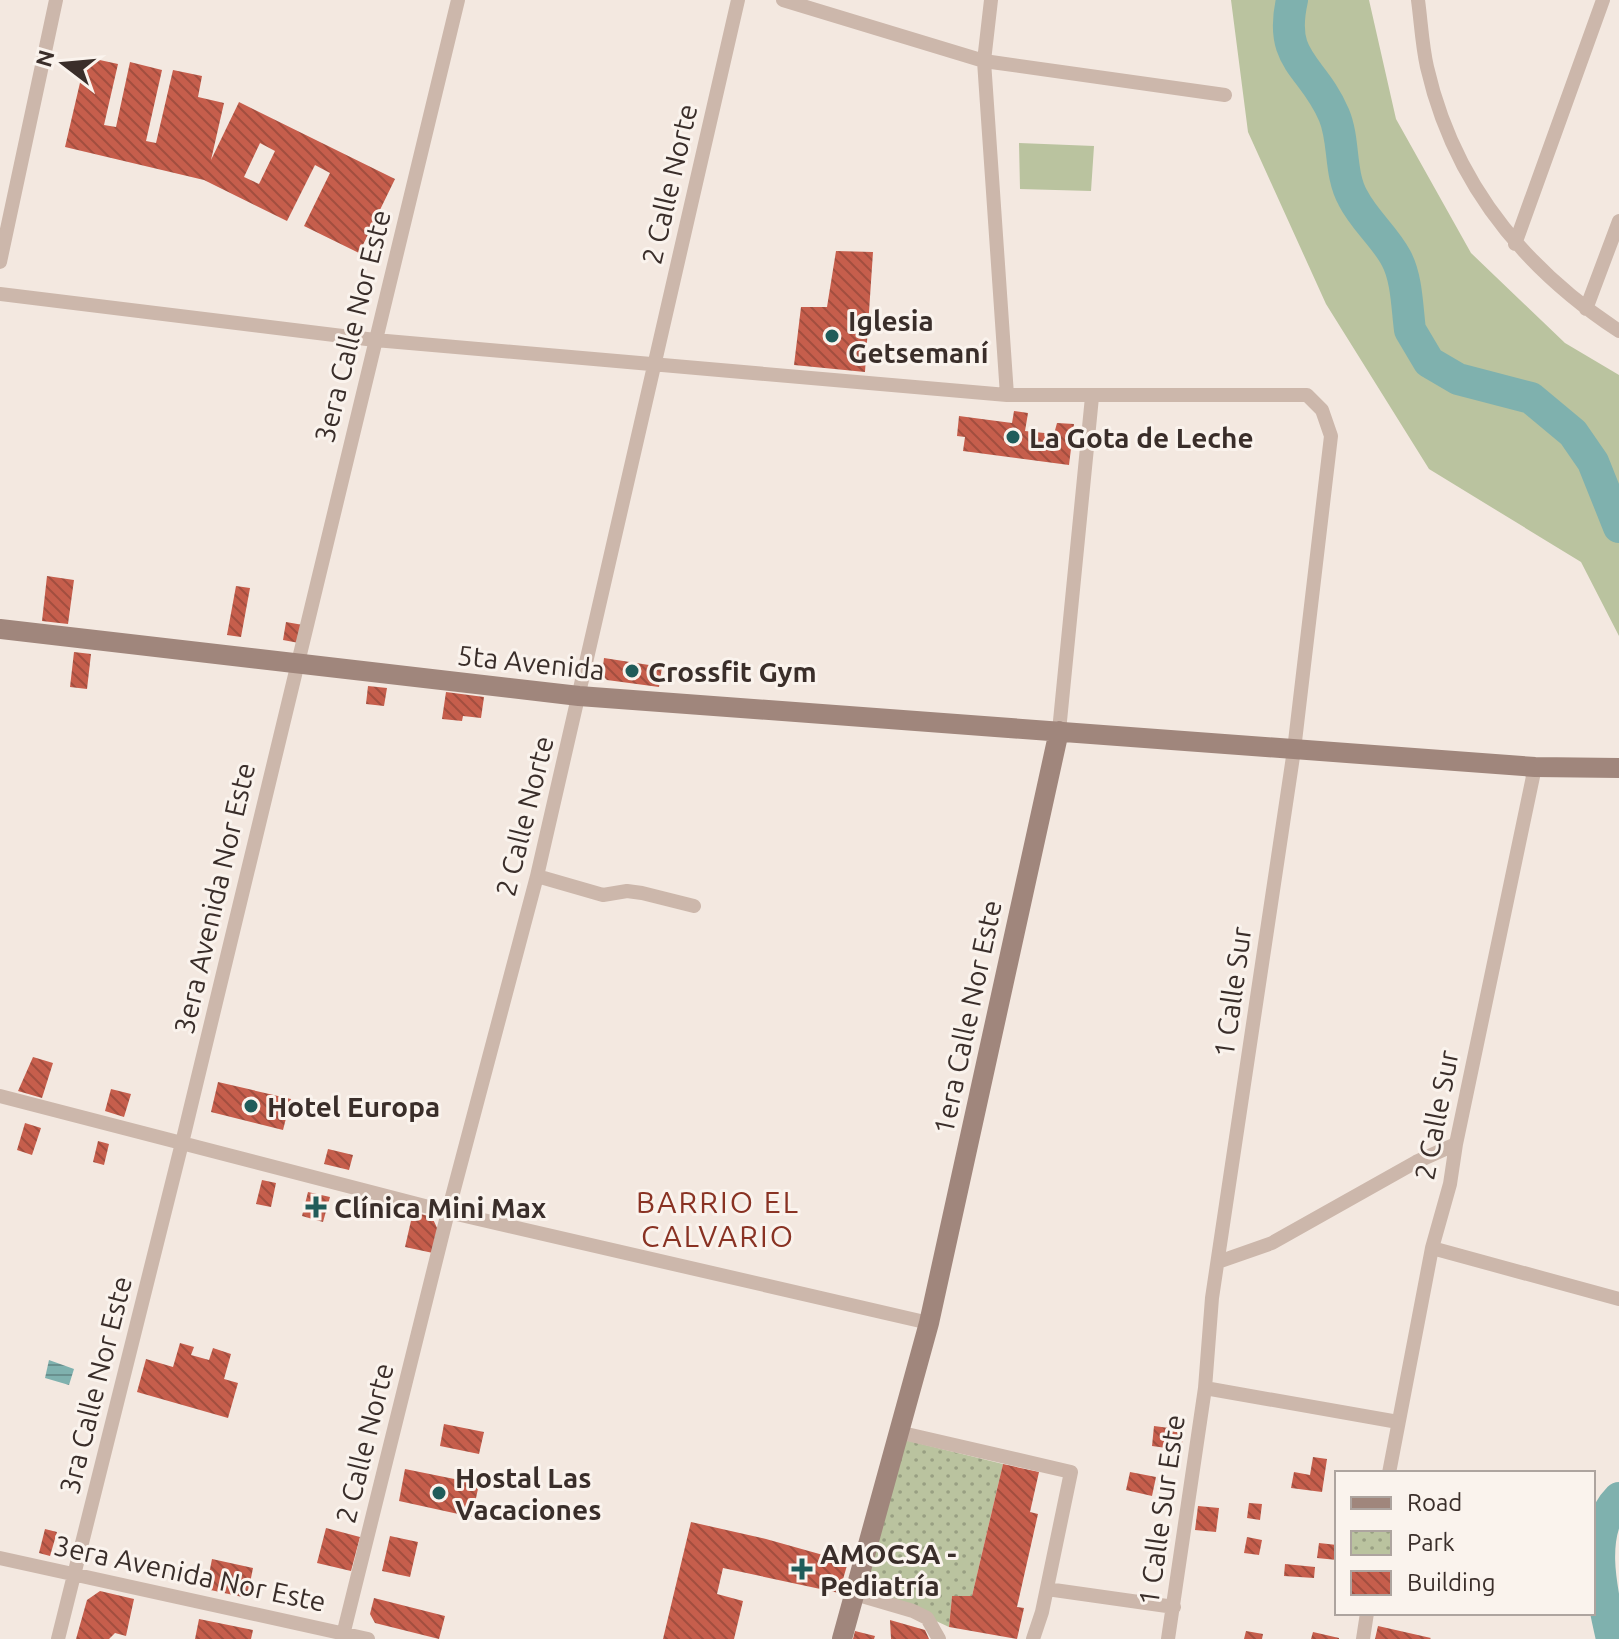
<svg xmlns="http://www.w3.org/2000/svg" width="1619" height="1639" font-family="Ubuntu,sans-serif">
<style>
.green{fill:#bac39f}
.park{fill:url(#park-dots)}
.water{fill:url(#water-rules)}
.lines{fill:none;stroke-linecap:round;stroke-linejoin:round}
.river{stroke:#7fb1ae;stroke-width:32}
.building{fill:url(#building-back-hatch);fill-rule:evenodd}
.street{stroke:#ccb7ab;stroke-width:14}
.secondary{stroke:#a0867c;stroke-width:20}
.poi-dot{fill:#205c5a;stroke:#faf3ed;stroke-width:3}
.labels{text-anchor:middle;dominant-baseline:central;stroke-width:6;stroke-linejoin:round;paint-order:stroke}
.street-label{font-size:28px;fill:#3a2e2a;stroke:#faf3ed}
.poi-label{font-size:28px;font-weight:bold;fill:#3a2e2a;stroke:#faf3ed;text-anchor:start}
.neighbourhood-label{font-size:30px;letter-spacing:2px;fill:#893223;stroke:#faf3ed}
</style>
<defs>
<pattern id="park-dots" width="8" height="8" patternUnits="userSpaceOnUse" patternTransform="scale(2)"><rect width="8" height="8" fill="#bac39f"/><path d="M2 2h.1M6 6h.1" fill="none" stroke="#989f82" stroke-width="1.8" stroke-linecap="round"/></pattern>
<pattern id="water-rules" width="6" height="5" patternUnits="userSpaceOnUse" patternTransform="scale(2)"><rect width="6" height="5" fill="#7fb1ae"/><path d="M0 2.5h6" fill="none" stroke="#69908e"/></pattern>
<pattern id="building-back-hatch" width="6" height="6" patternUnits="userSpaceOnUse" patternTransform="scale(2)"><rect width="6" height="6" fill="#c65e4c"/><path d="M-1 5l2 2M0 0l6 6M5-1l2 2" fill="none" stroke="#a24e3f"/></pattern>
</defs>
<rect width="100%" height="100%" fill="#f3e8e0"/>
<!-- green -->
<path class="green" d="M1231,0H1369L1396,119L1471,253L1565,343L1619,375V636L1581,562L1429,469L1326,304L1248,132Z
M1019,143L1094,146L1091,191L1020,189Z"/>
<!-- park -->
<path class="park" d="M905,1440L1003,1464L972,1596H952L949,1627L865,1588Z"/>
<!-- water -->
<path class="water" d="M49,1360L74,1369L69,1385L45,1378Z"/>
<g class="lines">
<!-- river -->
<path class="river" d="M1292,0C1278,62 1313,65 1334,115C1345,141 1339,173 1353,198C1364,220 1385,237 1396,258C1407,278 1407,307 1410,330L1429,362L1458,379L1531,398L1573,433L1593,462L1619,527
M1612,1639C1603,1598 1585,1532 1619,1498"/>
</g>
<!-- building -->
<path class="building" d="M86,57L118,64L104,125L116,127L130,62L162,70L146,141L156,143L173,70L202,76L198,97L224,103L211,160L239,102L395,179L359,253L304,226L330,173L315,165L287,221L204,180L65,147ZM260,143L275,151L259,184L244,177Z
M836,251L873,252L865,372L794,365L801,307H827Z
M1014,411L1028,413L1025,431L1054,434L1057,423L1074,424L1069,465L963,451L965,437L957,436L959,416L1012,423Z
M47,576L74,580L68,624L42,621Z
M236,586L250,588L241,637L227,635Z
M286,622L303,625L299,643L283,640Z
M74,652L91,654L87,689L70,687Z
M604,658L662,667L659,687L607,680L602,675Z
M368,686L387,688L384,706L366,704Z
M446,692L484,697L481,718L463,716L462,721L442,719Z
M33,1057L53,1063L42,1098L18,1091Z
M218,1082L291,1099L283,1130L211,1112Z
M111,1089L131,1094L124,1117L105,1111Z
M25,1123L41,1128L32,1155L17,1150Z
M98,1141L109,1144L104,1165L93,1162Z
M328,1149L353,1155L349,1170L324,1164Z
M262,1180L276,1183L271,1207L256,1204Z
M308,1192L330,1197L323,1222L302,1216Z
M413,1212L432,1217L438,1230L433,1253L405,1247Z
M180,1343L194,1347L191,1355L209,1360L213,1348L231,1354L224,1379L238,1383L228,1418L137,1392L146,1359L173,1367Z
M444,1424L484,1432L479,1454L440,1446Z
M1154,1426L1184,1430L1181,1450L1152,1446Z
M1313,1457L1327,1459L1322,1492L1291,1488L1294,1472L1310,1475Z
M1003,1464L1039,1472L1030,1512L1038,1514L1017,1607L1024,1608L1017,1639L949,1627L952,1596H972Z
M405,1469L479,1484L472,1517L399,1501Z
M1130,1472L1156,1477L1152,1496L1126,1490Z
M1249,1503L1262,1504L1260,1520L1247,1518Z
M1198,1506L1219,1508L1216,1532L1195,1530Z
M691,1522L766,1539L848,1562L839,1593L723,1568L717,1594L743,1601L734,1639H663Z
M326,1528L360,1537L351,1571L317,1563Z
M45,1529L57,1532L50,1556L39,1553Z
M390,1536L418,1542L410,1577L382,1571Z
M1247,1537L1262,1540L1259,1555L1244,1553Z
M1319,1543L1337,1545V1560L1317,1558Z
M212,1559L253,1568L247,1598L206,1589Z
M1285,1564L1315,1567L1314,1578L1284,1576Z
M100,1591L134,1599L126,1636L115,1633L109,1639H76L87,1600Z
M374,1598L445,1616L439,1639L375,1623L370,1614Z
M199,1619L253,1630L251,1639H195Z
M890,1620L925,1630L929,1639H891Z
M1378,1626L1431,1638L1430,1639H1375Z
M855,1631L875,1636L874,1639H853Z
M1246,1631L1263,1634L1262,1639H1244Z
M1313,1632L1339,1638V1639H1311Z"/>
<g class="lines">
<!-- street -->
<path class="street" d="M783,0L984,61L1225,95
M991,0L984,61L1007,395
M1418,0C1421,22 1422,45 1427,67C1453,181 1522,267 1619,331
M1515,244L1603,0
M0,262L56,0
M0,294L375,340L1007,395H1307L1322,410L1331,436L1294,750L1212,1298L1205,1388L1168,1639
M1586,309L1619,221
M1059,731L1092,397
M537,876L603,895L627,891L642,893L694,906
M0,1096L448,1212L929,1323
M1432,1248L1619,1299
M1218,1262L1272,1243L1416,1162L1456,1144
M1205,1388L1398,1422
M898,1432L1071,1472L1042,1612L1033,1639
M1389,1473L1432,1248L1450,1184L1456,1144L1535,767
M0,1558L368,1639
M1047,1589L1174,1607
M855,1594L913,1611L927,1618L939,1639
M58,1639L182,1143L458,0
M342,1639L448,1212L537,876L738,0
M1363,1639L1367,1613"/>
<!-- secondary -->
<path class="secondary" d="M0,629L579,696L1535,767L1619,768
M842,1639L929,1323L1059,731"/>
</g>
<!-- markers -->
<g class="poi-dot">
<circle cx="832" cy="336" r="8"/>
<circle cx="1013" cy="437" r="8"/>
<circle cx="632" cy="671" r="8"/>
<circle cx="251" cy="1106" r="8"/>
<path d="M312 1195h8v8h8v8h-8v8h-8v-8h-8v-8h8z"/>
<circle cx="439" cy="1493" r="8"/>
<path d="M798 1557h8v8h8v8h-8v8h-8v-8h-8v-8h8z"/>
</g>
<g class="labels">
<!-- street labels -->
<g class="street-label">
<text transform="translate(669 184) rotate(-77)">2 Calle Norte</text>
<text transform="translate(352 326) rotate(-76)">3era Calle Nor Este</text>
<text transform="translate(531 662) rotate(6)">5ta Avenida</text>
<text transform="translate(524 816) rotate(-76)">2 Calle Norte</text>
<text transform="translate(214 898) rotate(-77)">3era Avenida Nor Este</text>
<text transform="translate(1232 992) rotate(-82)">1 Calle Sur</text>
<text transform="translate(967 1017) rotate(-78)">1era Calle Nor Este</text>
<text transform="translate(1436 1115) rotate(-79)">2 Calle Sur</text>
<text transform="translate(95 1385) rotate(-76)">3ra Calle Nor Este</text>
<text transform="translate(364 1443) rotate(-76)">2 Calle Norte</text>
<text transform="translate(1161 1510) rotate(-82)">1 Calle Sur Este</text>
<text transform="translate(190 1573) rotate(12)">3era Avenida Nor Este</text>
</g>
<!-- poi labels -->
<g class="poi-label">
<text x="848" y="320">Iglesia<tspan x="848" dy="32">Getsemaní</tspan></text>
<text x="1029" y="437">La Gota de Leche</text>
<text x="648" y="671">Crossfit Gym</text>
<text x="267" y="1106">Hotel Europa</text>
<text x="334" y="1207">Clínica Mini Max</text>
<text x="455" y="1477">Hostal Las<tspan x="455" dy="32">Vacaciones</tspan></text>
<text x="820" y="1553">AMOCSA -<tspan x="820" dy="32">Pediatría</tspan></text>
</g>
<!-- neighbourhood labels -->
<g class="neighbourhood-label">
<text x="718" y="1202">BARRIO EL<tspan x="718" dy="34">CALVARIO</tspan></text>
</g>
</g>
<!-- legend -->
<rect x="1335" y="1471" width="260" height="144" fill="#faf3ed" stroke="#ada49f" stroke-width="2"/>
<rect x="1351" y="1497" width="40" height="12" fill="#a0867c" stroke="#ada49f" stroke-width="2"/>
<text x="1407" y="1511" font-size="24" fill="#3a2e2a">Road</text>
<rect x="1351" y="1531" width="40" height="24" fill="url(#park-dots)" stroke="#ada49f" stroke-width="2"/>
<text x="1407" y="1551" font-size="24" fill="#3a2e2a">Park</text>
<rect x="1351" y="1571" width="40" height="24" fill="url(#building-back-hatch)" stroke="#ada49f" stroke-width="2"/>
<text x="1407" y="1591" font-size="24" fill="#3a2e2a">Building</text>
<!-- north arrow -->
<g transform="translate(64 64) rotate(286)" stroke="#faf3ed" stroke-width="6" paint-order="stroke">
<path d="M0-6L14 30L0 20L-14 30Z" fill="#3a2e2a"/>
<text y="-12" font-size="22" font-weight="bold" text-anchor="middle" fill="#3a2e2a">N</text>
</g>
</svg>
